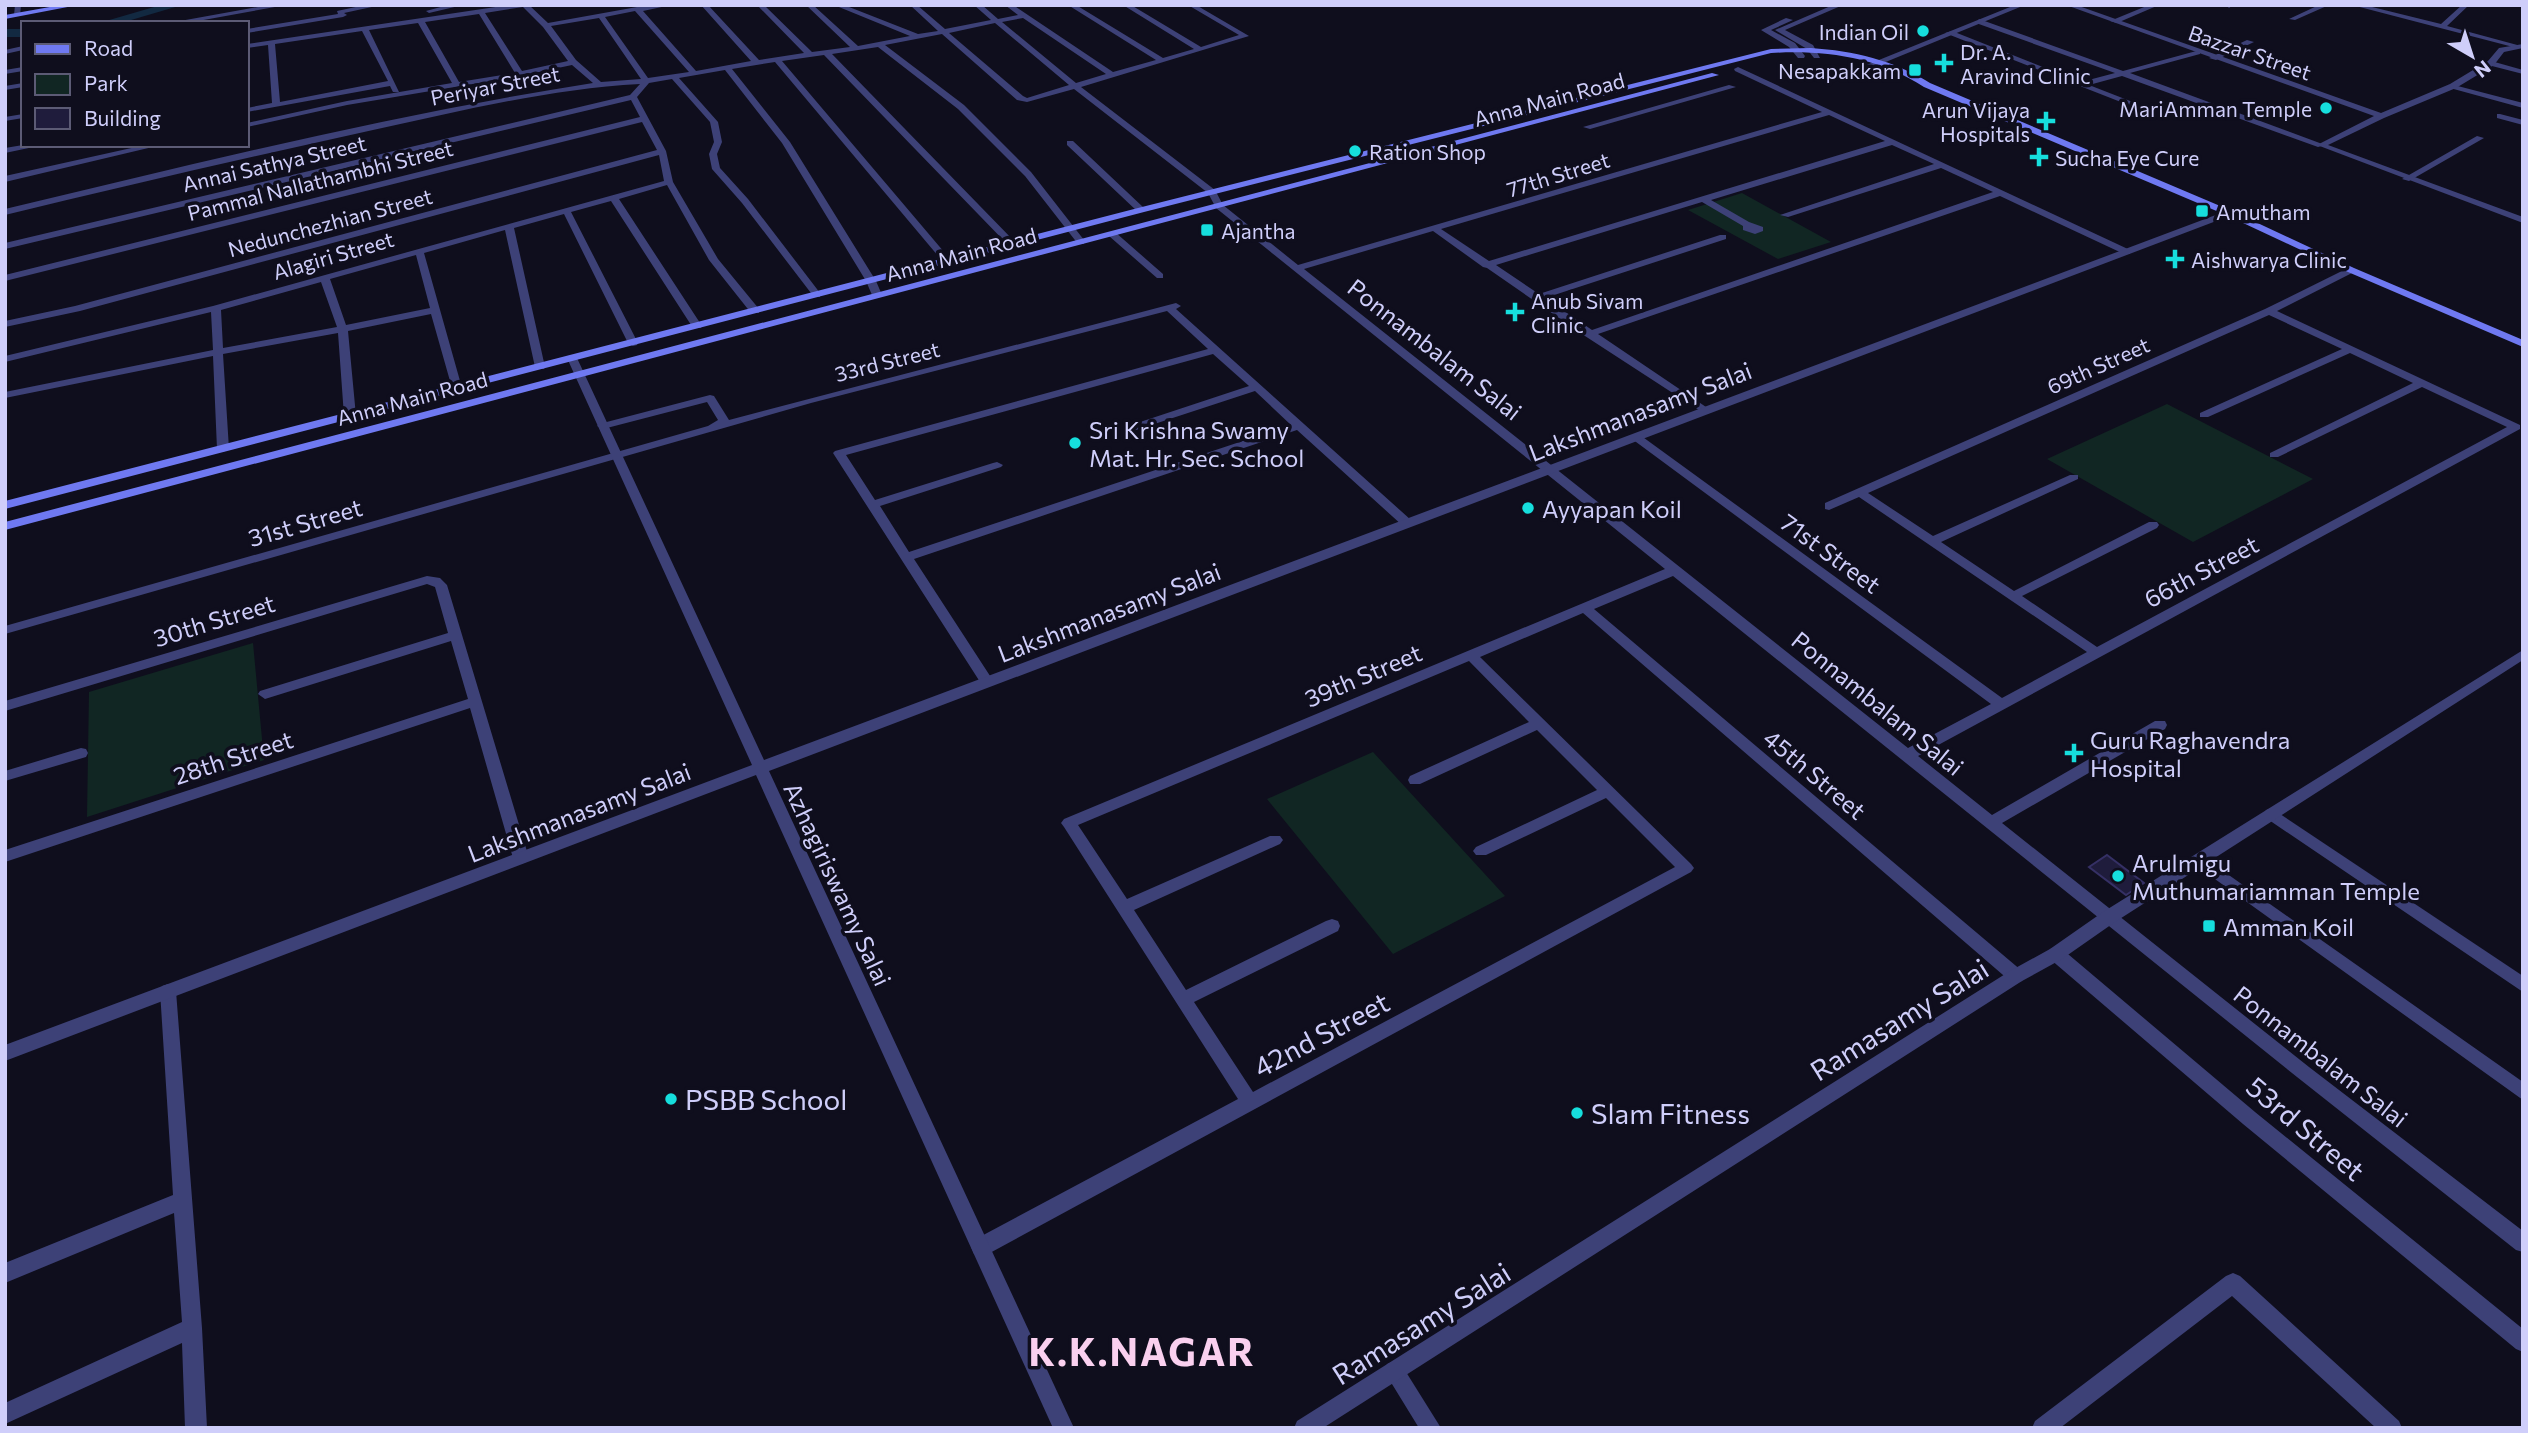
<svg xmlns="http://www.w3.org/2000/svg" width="2528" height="1433" font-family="Commissioner,sans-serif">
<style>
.green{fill:#112623}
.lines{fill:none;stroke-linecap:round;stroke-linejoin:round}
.canal{fill:#122941;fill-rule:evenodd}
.building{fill:#1f1c3c;stroke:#353065;stroke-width:2}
.minor{fill:#3d4177;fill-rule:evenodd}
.tertiary{fill:#3d4177;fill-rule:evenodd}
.secondary{fill:#6f79f1;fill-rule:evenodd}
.poi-dot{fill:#16dedd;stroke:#0f0e1d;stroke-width:2.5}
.labels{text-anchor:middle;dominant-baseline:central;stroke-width:7;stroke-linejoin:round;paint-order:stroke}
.far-poi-label{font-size:21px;fill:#cfcefa;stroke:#0f0e1d;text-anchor:start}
.far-street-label{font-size:21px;fill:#cfcefa;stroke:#0f0e1d}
.street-label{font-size:24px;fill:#cfcefa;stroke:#0f0e1d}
.poi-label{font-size:24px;fill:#cfcefa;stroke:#0f0e1d;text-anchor:start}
.near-street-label{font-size:28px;fill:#cfcefa;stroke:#0f0e1d}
.near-poi-label{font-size:28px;fill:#cfcefa;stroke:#0f0e1d;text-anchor:start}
.near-district-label{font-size:38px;font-weight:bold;letter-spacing:2px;fill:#fad0ef;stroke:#0f0e1d}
</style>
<rect width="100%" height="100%" fill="#0f0e1d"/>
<!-- green -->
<path class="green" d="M1742,193L1831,242L1778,259L1688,210Z
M2167,404L2313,479L2193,542L2047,459Z
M253,643L264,760L87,817L89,692Z
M1373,752L1505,896L1393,954L1267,799Z"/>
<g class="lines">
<!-- canal -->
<path class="canal" d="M161,5H182L121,23H99Z
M5,29H23V37H5Z"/>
</g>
<!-- building -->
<path class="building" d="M2107,855L2144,883L2126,895L2089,867Z"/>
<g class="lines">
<!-- minor -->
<path class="minor" d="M15,5H21L20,16L14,15Z
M269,5H286L187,23H169Z
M365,5H381L344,13L347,15L343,17L247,33V29L338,14L337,11Z
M448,5H463L429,13L426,11Z
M509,5H529L548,23L637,7L671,5L643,11L696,71L751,61L701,5H708L759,60L804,53L757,5H764L812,52L850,47L806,5H813L858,46L910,36L834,5H844L918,34L938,31L910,5H917L945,29L991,20L974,5H982L998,19L1018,15L1005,5H1013L1113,72L1156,60L1068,5H1076L1163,58L1194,49L1123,5H1131L1201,47L1239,35L1188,5H1196L1249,36L1081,87L1215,190L1223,205L1298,265L1822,112L1735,71L1734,69L1738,67L2130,250V254H2124L2000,196L1598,334L1709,409V413L1705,414L1585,336L1487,268L1483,267L1433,231L1304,269L1908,748L1991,704L1632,439V435H1640L2002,698L2087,652L1859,497L1829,510L1825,509V503L2265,309L2348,268H2354V272L2277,311L2520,425V429L1918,756L1992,815L2155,721H2165L2167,725L2165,729L2002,823L2309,1067L2523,1231V1252L2516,1250L2297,1077L1673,576L1594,609L2022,971L2024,976L2022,981L2016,983L2010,981L1583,613L1480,657L1691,864L1694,868L1691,872L988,1254L981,1256L974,1254L971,1247L974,1240L1238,1099L1064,827L1061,823L1064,819L1665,569L1216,208L1208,193L1074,89L1027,102L1017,100L942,34L885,45L964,105L1031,172L1084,240V244H1078L1025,176L958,109L878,47L832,54L1015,242V246H1009L824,55L782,61L950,259V263H944L775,62L732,69L790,142L876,281L882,295L880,297L872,295L866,281L782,143L725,70L679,78L718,122L722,142L717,154L720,168L748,199L820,293V297H814L742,203L712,169L709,154L714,142L710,122L672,79L649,83L637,97L666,151L673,182L718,259L759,309V313H751L709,260L667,185L619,199L702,326L701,328H693L611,201L571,212L638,343L637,345L633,346L628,343L564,214L514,228L545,367L544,369H536L535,367L505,230L424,253L462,388L461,390L457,391L452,388L431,314L348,331L356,416L350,419L344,416L338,333L223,354L229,449L223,452L217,449L213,356L5,398V392L213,350L211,312L5,362V356L213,306L664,181L659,155L80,311L5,327V321L75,306L657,150L642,122L5,281V275L640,117L631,100L5,249V243L630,95L640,84C549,89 461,111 373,130C250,157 128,185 5,215V209C200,162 395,114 593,83L572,65L520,76L347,105L247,127V123L347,101L452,83L418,23L369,30L399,92H393L390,86L247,112V108L272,103L268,45L247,48V44ZM523,7L543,27L568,61L522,71L485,13ZM635,11L689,72L648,78L605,17ZM479,14L515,73L459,82L425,22ZM599,18L641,79L601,82L576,60L551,26ZM1023,18L1106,74L1076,83L1002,22ZM995,23L1069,85L1027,98L1023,96L949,33ZM362,31L388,81L280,102L275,44ZM1829,115L1885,141L1489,261L1441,229ZM1892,145L1934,164L1780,215L1788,217L1941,168L1993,192L1592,330L1545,298L1726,239V235H1720L1539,294L1496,265L1702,202L1743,226V230L1755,234L1763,231V227L1749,222L1711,200ZM416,255L430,308L346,325L330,279ZM321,282L337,327L223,348L221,310ZM2269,315L2342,349L2200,413V417H2208L2350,353L2413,383L2270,453V457H2278L2422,387L2507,427L2097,647L2022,596L2157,528L2159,525L2157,522H2149L2014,591L1941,542L2078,479V475H2070L1933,536L1868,493ZM1469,661L1529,722L1410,776L1408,780L1410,784H1420L1537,730L1597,790L1476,847L1473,851L1476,855H1486L1606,798L1675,867L1253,1092L1194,1002L1338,931L1340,926L1338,921L1332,919L1326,921L1186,990L1134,910L1280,844L1283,840L1280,836H1270L1127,899L1078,825Z
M2149,5H2159L2117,23L2110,21Z
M2226,5H2233L2229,8Z
M2319,5H2329L2295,20L2289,19Z
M2352,5H2364L2441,24L2462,5H2469L2447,26L2521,46L2517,48Z
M1979,19L2123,71L2200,50V54L2130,73L2325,145L2318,147L2122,76L2089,85L2161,113L2154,115L1945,33L1952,31L2081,82L2115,73L1976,23Z
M2247,40L2254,42L2216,60L2209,58Z
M23,46V50L5,54V50Z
M2491,61L2523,70V74L2488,65L2487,63Z
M23,67V71L5,74V70Z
M23,83V87L5,90V86Z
M2450,84L2523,103V108L2450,88Z
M1729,85L1736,87L1590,129L1583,127Z
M23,114V118L5,121V117Z
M2500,114L2523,120V125L2497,118V114Z
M2477,136L2484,138L2409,181L2402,179Z
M1067,141H1073L1144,208V212H1138L1067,145Z
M23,145H43L5,153V148Z
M145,145H161L5,182V176Z
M1109,232H1115L1163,274V278H1157L1109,236Z
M1176,303L1181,306L1176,309L1411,520L1413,523L1411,526H1403L1297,430L914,559L994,682L987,687L982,685L833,453L835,451L1208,349L1167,311L811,403L5,634V626L708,426L718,420L707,402L603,429L597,426L599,424L710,395L714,396L729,420ZM1213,354L1249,386L1125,427V431H1133L1255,391L1291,425L909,552L880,506L1001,467L1003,465L997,462L993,463L875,500L846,455Z
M427,576L440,578L447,585L529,858L526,862L521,864L516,862L513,858L470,708L5,862V850L468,699L451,641L265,699L258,694L260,691L448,633L435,587L427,584L5,711V701Z
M81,748L86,749L88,753L86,757L5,781V771Z
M2271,808L2523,976V992L2266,818L2264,814L2266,810Z
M2199,854L2523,1082V1100L2194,864L2191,860L2194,856Z
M2056,947L2062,949L2255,1112L2523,1329V1352L2516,1349L2243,1124L2050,959L2048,954L2050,949Z
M168,984L174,986L176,991L202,1328L207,1428H185L182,1343L5,1424V1403L182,1322L174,1213L5,1283V1263L173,1195L160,991L162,986Z
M2233,1273L2240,1276L2399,1421L2402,1428H2376L2232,1296L2060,1428H2032L2035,1421L2226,1276Z
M1394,1361L1401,1364L1441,1428H1419L1384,1371L1387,1364Z"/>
<!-- tertiary -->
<path class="tertiary" d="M1833,5H1843L1785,30L1813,45L1820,58H1814L1807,49L1775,30Z
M2015,5H2025L1871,68L1864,66Z
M2066,5H2076L2381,113L2450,84L2488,61L2499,48L2523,44V48L2504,52L2494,65L2456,88L2384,118L2328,145L2523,217V223L2317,145L2374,116Z
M1786,18L1793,20L1771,30L1795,43L1805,56L1804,58H1798L1789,47L1761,30Z
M2229,210L2233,213L2232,215L769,771L1074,1428H1053L756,775L5,1061V1045L752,765L567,358L568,356L572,355L577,358L764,760Z
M2523,650V660L2115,922L2062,959L2022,981L1323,1428H1294L1297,1421L2010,971L2050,949L2103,912Z"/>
<!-- secondary -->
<path class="secondary" d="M61,5H78L5,19V15Z
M1811,48C1854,51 1893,60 1930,83L2232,211L2354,268L2523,340V347L2348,272L2226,215L1924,87C1877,57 1826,50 1771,53L1144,212L5,509V501L1138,208L1771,49Z
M1712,73L1719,75L5,530V522Z"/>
</g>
<!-- markers -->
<g class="poi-dot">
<circle cx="1923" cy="31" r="7"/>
<path d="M1940.5 52.5h7v7h7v7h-7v7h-7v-7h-7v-7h7z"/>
<rect x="1908" y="63" width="14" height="14" rx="3.5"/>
<circle cx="2326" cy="108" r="7"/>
<path d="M2042.5 110.5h7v7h7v7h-7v7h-7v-7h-7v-7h7z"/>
<circle cx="1355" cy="151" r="7"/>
<path d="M2035.5 146.5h7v7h7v7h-7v7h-7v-7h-7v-7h7z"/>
<rect x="2195" y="204" width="14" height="14" rx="3.5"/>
<rect x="1200" y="223" width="14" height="14" rx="3.5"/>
<path d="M2171.5 248.5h7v7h7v7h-7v7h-7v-7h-7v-7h7z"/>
<path d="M1511.5 301.5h7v7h7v7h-7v7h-7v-7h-7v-7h7z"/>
<circle cx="1075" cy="443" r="7"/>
<circle cx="1528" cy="508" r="7"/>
<path d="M2070.5 742.5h7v7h7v7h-7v7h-7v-7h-7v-7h7z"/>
<circle cx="2118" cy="876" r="7"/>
<rect x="2202" y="919" width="14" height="14" rx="3.5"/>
<circle cx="671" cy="1099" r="7"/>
<circle cx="1577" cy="1113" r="7"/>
</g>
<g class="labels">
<!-- far-poi labels -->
<g class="far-poi-label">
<text x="1909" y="31" text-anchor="end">Indian Oil</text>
<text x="1960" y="51">Dr. A.<tspan x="1960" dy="24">Aravind Clinic</tspan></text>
<text x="1901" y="70" text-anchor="end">Nesapakkam</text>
<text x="2312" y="108" text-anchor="end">MariAmman Temple</text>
<text x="2030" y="109" text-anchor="end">Arun Vijaya<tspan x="2030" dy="24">Hospitals</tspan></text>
<text x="1369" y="151">Ration Shop</text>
<text x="2055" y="157">Sucha Eye Cure</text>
<text x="2216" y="211">Amutham</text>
<text x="1221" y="230">Ajantha</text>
<text x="2191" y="259">Aishwarya Clinic</text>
<text x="1531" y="300">Anub Sivam<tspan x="1531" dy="24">Clinic</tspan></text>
</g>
<!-- far-street labels -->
<g class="far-street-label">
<text transform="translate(2250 52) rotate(19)">Bazzar Street</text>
<text transform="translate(495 85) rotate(-11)">Periyar Street</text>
<text transform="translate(1549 99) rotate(-15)">Anna Main Road</text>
<text transform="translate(274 163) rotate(-13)">Annai Sathya Street</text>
<text transform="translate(1558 174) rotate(-17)">77th Street</text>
<text transform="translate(320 180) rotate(-14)">Pammal Nallathambhi Street</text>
<text transform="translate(330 222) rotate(-15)">Nedunchezhian Street</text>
<text transform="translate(961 254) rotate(-15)">Anna Main Road</text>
<text transform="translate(333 255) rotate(-16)">Alagiri Street</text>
<text transform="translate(887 361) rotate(-14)">33rd Street</text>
<text transform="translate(2098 365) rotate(-24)">69th Street</text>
<text transform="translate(412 398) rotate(-15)">Anna Main Road</text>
</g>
<!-- street labels -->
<g class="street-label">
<text transform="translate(1435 349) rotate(38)">Ponnambalam Salai</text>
<text transform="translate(1640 411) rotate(-21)">Lakshmanasamy Salai</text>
<text transform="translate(305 522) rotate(-16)">31st Street</text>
<text transform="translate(1831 553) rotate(36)">71st Street</text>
<text transform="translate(2201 571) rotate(-28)">66th Street</text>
<text transform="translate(1109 612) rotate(-21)">Lakshmanasamy Salai</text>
<text transform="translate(214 620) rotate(-17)">30th Street</text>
<text transform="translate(1363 675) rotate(-23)">39th Street</text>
<text transform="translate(1878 703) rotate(39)">Ponnambalam Salai</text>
<text transform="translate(233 757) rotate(-18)">28th Street</text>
<text transform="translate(1815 774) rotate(40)">45th Street</text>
<text transform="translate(579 812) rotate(-21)">Lakshmanasamy Salai</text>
<text transform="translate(838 884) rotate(65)">Azhagiriswamy Salai</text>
<text transform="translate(2321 1056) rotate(38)">Ponnambalam Salai</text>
</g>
<!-- poi labels -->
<g class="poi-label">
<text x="1089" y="429">Sri Krishna Swamy<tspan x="1089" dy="28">Mat. Hr. Sec. School</tspan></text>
<text x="1542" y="508">Ayyapan Koil</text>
<text x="2090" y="739">Guru Raghavendra<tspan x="2090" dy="28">Hospital</tspan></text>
<text x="2132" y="862">Arulmigu<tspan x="2132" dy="28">Muthumariamman Temple</tspan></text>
<text x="2223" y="926">Amman Koil</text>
</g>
<!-- near-street labels -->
<g class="near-street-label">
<text transform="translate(1899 1019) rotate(-32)">Ramasamy Salai</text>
<text transform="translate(1321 1034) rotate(-28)">42nd Street</text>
<text transform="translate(2306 1128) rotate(40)">53rd Street</text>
<text transform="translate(1421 1323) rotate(-32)">Ramasamy Salai</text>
</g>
<!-- near-poi labels -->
<g class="near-poi-label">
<text x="685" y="1099">PSBB School</text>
<text x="1591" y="1113">Slam Fitness</text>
</g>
<!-- near-district labels -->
<g class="near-district-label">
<text x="1142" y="1350">K.K.NAGAR</text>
</g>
</g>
<!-- border -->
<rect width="2528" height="1433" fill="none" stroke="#cfcefa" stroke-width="14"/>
<!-- legend -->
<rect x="21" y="21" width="228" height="126" fill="#0f0e1d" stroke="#5c5b75" stroke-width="2"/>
<rect x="35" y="44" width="35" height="10" fill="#6f79f1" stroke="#5c5b75" stroke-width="2"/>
<text x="84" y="56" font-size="21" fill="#cfcefa">Road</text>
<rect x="35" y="74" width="35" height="21" fill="#112623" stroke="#5c5b75" stroke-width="2"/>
<text x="84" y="91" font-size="21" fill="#cfcefa">Park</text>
<rect x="35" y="108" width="35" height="21" fill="#1f1c3c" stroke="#5c5b75" stroke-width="2"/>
<text x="84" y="126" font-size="21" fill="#cfcefa">Building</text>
<!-- north arrow -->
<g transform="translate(2472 56) rotate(141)" stroke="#0f0e1d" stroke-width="5" paint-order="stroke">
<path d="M0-5L12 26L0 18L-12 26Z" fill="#cfcefa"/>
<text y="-10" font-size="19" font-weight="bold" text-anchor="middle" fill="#cfcefa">N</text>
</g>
</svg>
